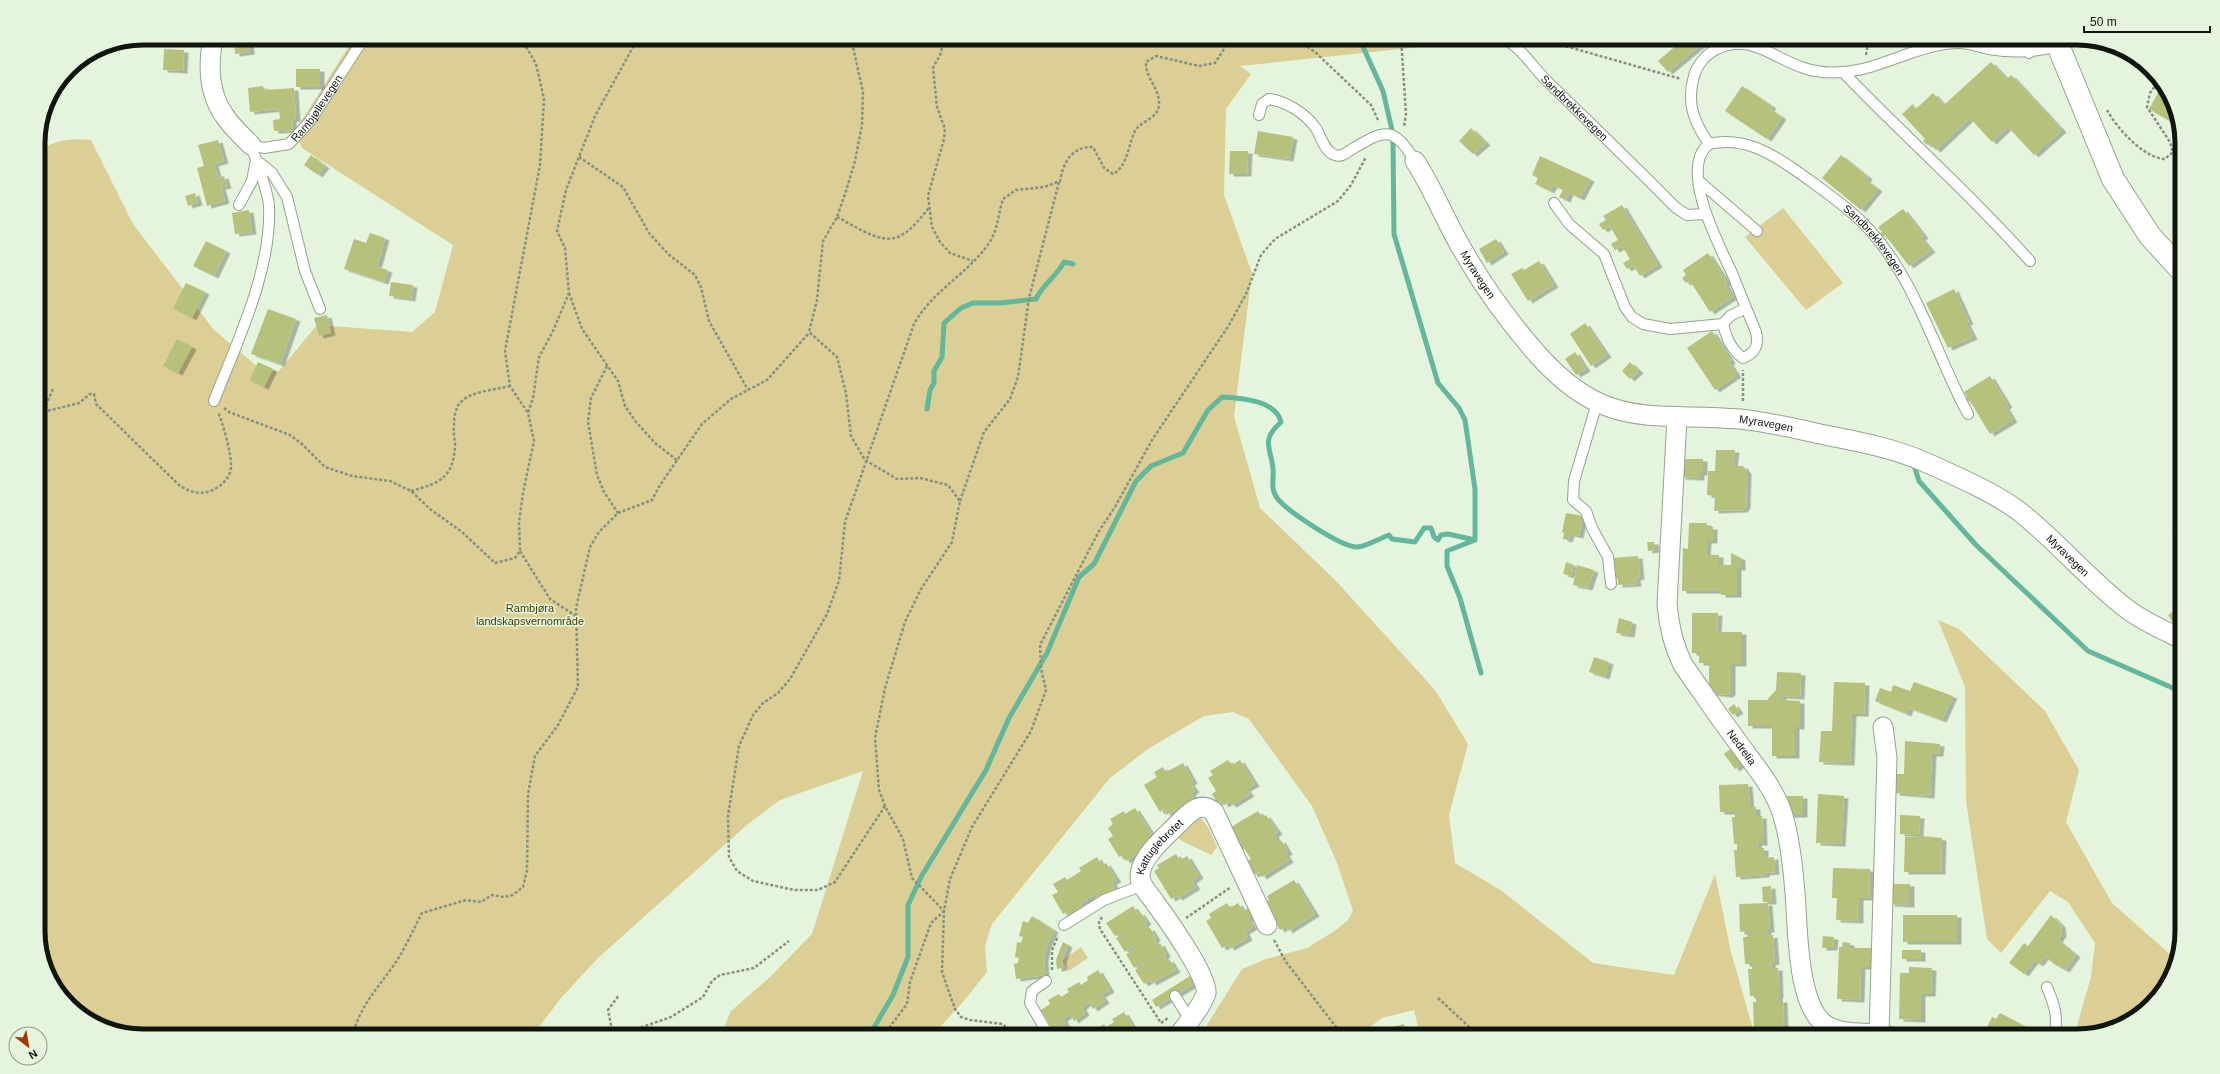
<svg xmlns="http://www.w3.org/2000/svg" width="2220" height="1074" font-family="Helvetica,sans-serif">
<style>
.green{fill:#dbcf96}
.lines{fill:none;stroke-linecap:round;stroke-linejoin:round}
.stream{stroke:#63b79d;stroke-width:5}
.building{fill:#b6c17c;filter:url(#shadow)}
.service-casing{stroke:#94a38c;stroke-width:12}
.minor-casing{stroke:#94a38c;stroke-width:21}
.tertiary-casing{stroke:#94a38c;stroke-width:24}
.path{stroke:#869281;stroke-width:2.5;stroke-dasharray:3 2;stroke-linecap:butt}
.service{stroke:#fff;stroke-width:10}
.minor{stroke:#fff;stroke-width:19}
.tertiary{stroke:#fff;stroke-width:22}
.labels{text-anchor:middle;dominant-baseline:central;stroke-width:3;stroke-linejoin:round;paint-order:stroke}
.street-label{font-size:11px;fill:#10150d;stroke:#e5f5dd}
.park-label{font-size:11px;fill:#463b00;stroke:#e5f5dd}
.rim{fill:none;stroke:#10150d;stroke-width:5}
</style>
<defs>
<filter id="shadow"><feDropShadow dx="4.5" dy="2.5" stdDeviation="0" flood-color="#0004"/></filter>
</defs>
<rect width="100%" height="100%" fill="#e5f5dd"/>
<!-- green -->
<path class="green" d="M354,38H1506L1240,66L1251,74L1226,109L1224,195L1252,273L1234,416L1260,508L1336,581L1435,690L1468,744L1449,815L1455,863L1502,891L1593,963L1674,975L1715,874L1731,952L1755,1036H1420L1414,1010L1382,1018L1358,1036H1200L1242,969L1266,959L1307,948L1336,930L1348,920L1353,911L1337,863L1312,806L1249,719L1233,712L1204,716L1148,749L1110,778L992,924L985,946L987,972L963,1002L941,1026L935,1036H731L725,1025L731,1011L770,977L812,934L863,771L780,800L748,824L598,958L561,998L532,1036H143L97,1025L56,989L38,938V153C52,139 74,138 91,140L133,224L214,330L258,367L278,372L317,325L412,332L435,312L453,245L302,148L295,131Z
M1783,208L1843,283L1806,310L1745,237Z
M1938,620L1959,629L2045,711L2079,770L2066,822L2112,903L2172,956L2176,957L2171,977L2135,1018L2074,1036L2091,977L2095,943L2068,902L2050,891L2001,953L1987,939L1966,801L1965,687Z
M1196,818H1201L1208,827L1217,847L1211,855L1182,841L1174,835Z
M1081,947L1088,958L1069,971L1062,961Z"/>
<g class="lines">
<!-- stream -->
<path class="stream" d="M1359,38L1383,91L1392,130
M927,409L930,390L934,383V371L942,357L944,323L961,308L973,303H1001L1036,299C1042,285 1057,276 1064,262L1073,264
M1913,462L1919,481L1976,545L2088,651L2182,692
M1475,540L1447,551V566L1460,598L1481,673
M869,1036L893,995L908,957V905L921,877L986,770L1009,718L1047,653L1079,577L1094,564L1136,481L1151,466L1183,453L1208,410L1222,397C1240,398 1276,400 1281,422C1260,441 1271,447 1273,469C1274,480 1270,488 1277,498C1287,511 1341,547 1357,547C1366,547 1380,538 1389,535L1392,539L1415,542L1424,528H1431L1434,537L1438,540L1441,535L1448,534L1475,540V489L1465,420L1459,408L1438,383L1394,234L1393,141"/>
</g>
<!-- building -->
<path class="building" d="M234,38H249L250,52L235,54Z
M263,38H276V42L263,43Z
M1685,38H1709L1668,72L1658,61Z
M164,49L184,50L183,71L163,70Z
M1991,62L2007,79L2011,75L2062,130L2034,155L2008,127L1992,142L1970,118L1936,150L1929,143L1927,145L1923,141L1925,139L1902,114L1913,104L1916,109L1933,93L1944,105Z
M296,69H320V87H296Z
M2148,71L2156,78L2154,82L2145,77Z
M2163,84L2164,85L2178,126L2149,109Z
M263,86L264,90L294,88L296,119L292,120L293,130L274,131L273,120L280,119L279,109L250,112L248,88Z
M1742,86L1772,106L1770,109L1782,117L1767,139L1725,111Z
M1471,128L1486,143L1473,154L1459,141Z
M1258,131L1293,137L1289,159L1254,154Z
M218,140L224,161L214,164L218,178L224,176L227,186L221,187L225,201L207,206L197,168L204,166L198,145Z
M2182,145V156L2177,153Z
M1230,151H1248L1247,174H1229Z
M311,155L325,166L318,175L304,165Z
M1841,155L1868,177L1866,180L1878,189L1861,210L1822,178Z
M1540,156L1590,179L1580,198L1569,193L1566,200L1559,197L1563,190L1553,185L1550,191L1535,184L1538,178L1532,175Z
M195,193L198,203L188,206L185,196Z
M1622,205L1658,265L1640,276L1633,265L1627,269L1623,263L1630,259L1622,246L1615,250L1611,244L1618,240L1610,226L1603,230L1599,224L1606,220L1603,216Z
M1903,209L1924,236L1921,238L1931,250L1909,266L1885,235L1883,237L1880,233L1882,232L1878,227Z
M249,210L252,232L235,234L232,213Z
M370,233L385,238L377,267L388,270L384,282L344,269L354,239L366,243Z
M1496,239L1504,252L1487,263L1479,249Z
M206,241L226,251L214,276L193,266Z
M1708,253L1727,282L1725,284L1733,297L1710,312L1690,281L1686,283L1682,278L1686,275L1683,270Z
M1539,261L1554,285L1528,301L1511,274L1522,268L1524,270Z
M391,282L413,285L411,299L389,296Z
M186,283L205,292L192,318L173,308Z
M1954,289L1969,322L1966,323L1973,337L1948,348L1926,303Z
M268,309L296,319L280,364L251,354Z
M327,315L331,333L319,336L314,318Z
M1585,323L1607,355L1591,366L1570,334Z
M1712,331L1731,361L1729,363L1737,375L1715,390L1687,348Z
M177,339L192,347L178,373L163,366Z
M1575,352L1586,369L1576,375L1565,359Z
M258,362L273,369L264,387L250,380Z
M1630,362L1639,371L1630,379L1622,371Z
M1990,376L2008,405L2005,407L2013,420L1990,434L1970,401L1967,402L1965,398L1967,397L1964,392Z
M1716,450H1735L1733,466H1743L1747,472L1746,506L1743,510L1714,511L1715,496L1707,495L1708,471H1715Z
M1681,459H1703V473H1700V478L1681,477Z
M1566,513L1583,516L1579,536L1570,534L1568,540L1563,539L1564,533L1562,532Z
M1689,523H1707V527H1713V541H1707L1706,555H1719V565H1731V553L1741,558V568H1737V595H1721V591H1682L1683,548L1688,549Z
M2182,528V549L2172,535Z
M1647,542H1654L1655,550L1648,551Z
M1638,556L1640,577L1636,578L1637,584L1618,585V579H1614L1612,558Z
M1566,562L1574,565L1571,576L1563,574Z
M1577,565L1594,570L1588,588L1573,585Z
M2181,606L2182,629L2179,631L2168,615Z
M1692,613H1718L1717,632H1742V664H1731V693L1728,695L1709,693V663H1699V653H1692Z
M1619,618L1632,622L1630,635L1616,633Z
M1594,657L1609,662L1605,677L1589,672Z
M1777,672L1801,673L1800,697L1782,696V700L1800,701V727H1795V756H1772V726H1748V700H1767L1776,690Z
M1834,682L1865,683L1864,714H1852L1850,763L1819,762L1821,731H1832Z
M1914,682L1953,696L1942,720L1909,708L1907,714L1875,701L1880,688L1891,692L1893,685L1910,691Z
M1734,704L1739,711L1733,715L1728,709Z
M1905,741L1940,744L1939,754H1932L1930,796L1895,793L1896,774H1904Z
M1734,746L1745,761L1735,769L1724,754Z
M1228,760L1232,765L1240,760L1255,784L1246,789L1250,794L1232,805L1229,802L1224,805L1222,801L1217,803L1212,794L1216,791L1208,778L1213,775L1210,771Z
M1183,763L1193,781L1190,783L1195,790L1191,793L1194,798L1167,815L1164,809L1160,812L1144,785L1157,777L1154,772L1163,767L1166,772Z
M1748,784L1750,807H1756V816H1762L1763,843H1757L1758,848H1764V858L1774,857L1775,872L1765,873V875L1736,877L1734,850H1737V844H1734L1732,817H1735V812H1720L1719,785Z
M1818,794L1844,796L1841,844L1816,843Z
M1787,796H1803V815H1787Z
M1135,808L1153,836L1149,839L1153,844L1141,856L1139,852L1126,861L1122,855L1119,857L1108,839L1113,836L1108,828L1113,824L1110,819L1124,811L1125,814Z
M1258,811L1262,817L1266,815L1273,825L1278,832L1274,835L1278,842L1281,840L1288,852L1285,854L1289,860L1262,877L1259,872L1254,875L1246,862L1251,859L1242,845L1237,848L1232,839L1237,836L1231,827Z
M1900,815L1920,816L1919,835L1900,834Z
M1922,836L1942,838L1941,872H1904L1905,837Z
M1176,854L1180,860L1187,856L1199,876L1192,881L1196,887L1178,898L1176,896L1171,899L1154,871L1159,868L1157,865Z
M1097,857L1102,866L1106,863L1117,880L1112,882L1115,888L1098,899L1095,894L1081,903L1083,907L1069,916L1067,911L1063,914L1052,895L1058,892L1053,884L1065,877L1067,880L1081,871L1079,868Z
M1833,868L1870,869L1869,898H1859V921L1836,920L1837,898H1832Z
M1294,880L1315,914L1288,931L1286,927L1280,930L1264,903L1269,900L1267,896Z
M1891,884H1910V905L1890,904Z
M1771,886L1772,902H1763L1762,887Z
M1227,903L1230,908L1238,903L1243,911L1248,908L1253,916L1248,919L1253,927L1245,932L1248,938L1230,948L1228,945L1222,948L1206,921L1211,918L1209,914Z
M1768,903L1770,930H1767V936L1773,935L1775,962L1771,963L1772,968H1778L1779,995L1777,1000H1783L1784,1027L1754,1029L1753,1002H1756V996H1750L1748,969H1752V964H1745L1743,937H1747V931L1740,932L1739,904Z
M1133,906L1138,914L1140,912L1147,922L1144,924L1147,929L1150,928L1156,938L1154,940L1157,945L1160,943L1166,954L1164,956L1167,961L1169,959L1176,970L1152,983L1150,980L1144,984L1135,970L1144,964L1143,962L1134,968L1126,954L1135,949L1133,946L1125,952L1116,938L1125,933L1124,931L1115,936L1106,923Z
M1903,915H1957V942H1903Z
M2051,915L2061,925L2062,934L2058,940L2076,955L2065,970L2054,964L2045,956L2039,964L2034,961L2024,974L2009,963L2024,943L2028,946Z
M1032,916L1054,930L1047,945L1044,959L1045,975L1016,979L1014,964L1018,963L1019,958L1015,957L1017,942L1021,943L1023,937L1019,936L1023,921L1028,923Z
M1823,936L1834,937L1833,948H1822Z
M1063,942L1068,945L1062,960L1063,968L1057,969L1056,960Z
M1843,942L1850,943V948H1871V967H1861L1860,1000L1837,999L1839,947H1842Z
M1902,950H1921V959H1902Z
M1909,967L1932,968L1931,994H1921V1020L1899,1019L1900,973H1909Z
M1098,970L1110,990L1101,995L1105,1001L1093,1009L1089,1002L1082,1007L1085,1013L1074,1021L1070,1014L1063,1019L1066,1025L1055,1033L1041,1010L1050,1004L1048,1000L1059,994L1061,997L1069,992L1067,989L1079,982L1081,985L1088,980L1087,977Z
M1190,976L1194,984L1156,1007L1152,1000Z
M1124,1012L1136,1032L1129,1036H1092L1095,1034L1093,1031L1104,1024L1106,1027L1114,1022L1112,1019Z
M2000,1013L2023,1025L2020,1029L2033,1036H1988L1990,1031L1986,1029L1992,1017L1996,1019Z
M1404,1024L1407,1036H1365V1034Z
M1798,1027L1811,1036H1792Z
M550,1030L556,1036H544Z"/>
<g class="lines">
<!-- service casing -->
<g class="service-casing">
<g id="service">
<path id="s1" d="M1502,38C1521,46 1533,68 1548,82C1590,123 1633,164 1675,207L1687,215L1705,214"/>
<path d="M2022,38L2029,53"/>
<path d="M1843,72C1904,136 1971,194 2030,261"/>
<path d="M1259,115L1262,104L1269,99C1285,101 1305,113 1315,127C1321,135 1324,152 1335,155C1341,157 1345,154 1349,151C1383,131 1392,123 1415,161"/>
<path id="s2" d="M1709,144C1743,136 1771,153 1798,172C1820,188 1844,204 1863,223C1915,275 1934,351 1968,414"/>
<path id="s3" d="M251,145L264,148L289,144L310,121L364,38"/>
<path d="M1699,181L1757,231"/>
<path d="M1554,203L1569,224L1604,254L1625,307L1632,317L1643,324L1670,329L1723,324"/>
<path d="M239,205L252,181L256,160L272,173L287,197L305,271L320,309"/>
<path d="M1746,308L1730,316L1723,324C1726,337 1731,350 1743,358C1756,353 1759,345 1756,332C1748,313 1740,293 1732,273C1719,245 1678,168 1709,144C1694,122 1686,103 1694,76C1697,65 1706,54 1717,49C1750,33 1773,58 1804,68C1815,72 1831,73 1843,72C1884,69 1918,43 1960,43C1969,43 1980,47 1989,49C2013,53 2034,53 2058,46"/>
<path d="M214,401C237,342 272,270 269,206C268,190 256,161 251,145"/>
<path d="M1597,403L1574,481L1573,500L1586,511L1592,528L1608,557L1611,584"/>
<path d="M1064,925L1104,900L1143,885"/>
<path d="M1046,981L1032,991L1030,1003L1049,1036"/>
<path d="M2047,987C2054,1004 2059,1018 2054,1036"/>
<path d="M1175,996L1190,1020"/>
</g>
</g>
<!-- minor casing -->
<g class="minor-casing">
<g id="minor">
<path d="M213,38C208,64 208,92 224,115C231,126 242,136 251,145"/>
<path id="s4" d="M1415,161C1434,190 1446,223 1465,254C1485,289 1511,324 1538,355C1606,431 1651,412 1740,419C1767,422 1794,428 1820,434C1856,441 1894,448 1927,463C1954,475 1997,494 2020,512C2058,542 2089,580 2127,609C2144,622 2163,630 2182,639"/>
<path id="s5" d="M1677,418L1667,604C1669,627 1673,645 1683,665C1701,690 1718,716 1737,741C1752,762 1770,783 1780,807C1789,830 1793,868 1795,893C1798,925 1796,1011 1829,1027C1847,1036 1868,1031 1888,1036"/>
<path d="M1879,1034L1887,758L1883,727"/>
<path id="s6" d="M1178,1036C1184,1029 1205,1001 1206,993C1209,978 1167,919 1156,904C1151,896 1140,886 1140,876C1140,857 1169,833 1181,821C1191,811 1201,801 1214,812L1267,925"/>
</g>
</g>
<!-- tertiary casing -->
<g class="tertiary-casing">
<path id="tertiary" d="M2055,38L2113,179L2150,236L2182,271"/>
</g>
<!-- path -->
<path class="path" d="M521,38L536,64L544,99L540,165L505,351L510,386L528,413
M851,38L863,92L862,125L855,161L846,191L837,217L823,241L817,300L809,332L837,357L846,393L851,436L865,460L897,479L920,478L948,485L960,501L952,542L921,589L905,622L885,688L875,738L879,790L885,806L903,839L912,878L944,911
M943,38L941,53L933,68L937,107L945,129L944,139L928,196L932,227L940,242L950,253L973,261
M1295,38L1315,52L1371,105L1379,122
M1401,38L1406,114L1404,127
M1537,38L1681,79
M1866,55L1869,38
M2107,110C2117,128 2143,158 2165,159L2173,152L2170,142L2147,107L2150,93L2159,81
M579,157L623,187L649,233L668,254L695,275L701,287L709,321L748,390
M837,217C854,225 881,246 900,236C912,230 921,217 929,208
M569,293L582,329L618,381L625,406L636,422L655,443L678,461
M607,366L591,398L588,422L597,475L604,492L618,513
M1743,401V370
M224,408L229,412L290,435L302,444L325,467L352,476L390,481L411,491L430,509L462,532L495,563L515,558L520,551L519,522L523,493L534,441L528,413L533,398L539,357L553,331L569,293L565,248L557,231L566,190L595,116L638,38
M43,412L79,403L90,394H94L96,404L180,486C184,488 189,491 194,492C210,496 230,483 231,467C232,455 223,424 218,412
M38,424L53,389
M411,491C440,483 453,478 455,446C455,439 453,432 454,425C454,418 455,410 459,404C469,391 495,390 510,386
M960,501L984,432L1010,399L1018,377L1029,298L1059,182
M520,551L550,599L576,616
M885,806L835,882L818,890H794L753,881L737,871L729,857L728,816L739,746L753,715L763,703L778,693L790,679L827,614L839,581L845,522L914,324C932,291 968,274 989,243C998,230 998,214 1003,199L1016,190L1044,187L1060,181C1063,163 1072,146 1093,147L1104,168L1113,174C1128,166 1128,145 1135,131C1140,121 1158,119 1159,105C1160,88 1145,78 1146,62L1156,56L1199,66L1215,63L1231,38
M1102,917L1099,922L1100,929L1161,1023L1168,1018
M1186,918L1231,887
M1274,940L1286,962L1343,1036
M1052,970V950L1058,936
M1438,998L1479,1036
M607,1029L611,1025L608,1010L619,995
M352,1036C361,1005 376,990 394,965C405,949 413,930 422,913L466,900L481,902L492,895L504,897L513,895L523,887L527,870L528,794L535,756L558,725L578,687L576,608L590,547L599,532L618,513L652,500L660,485L702,424L731,399L767,380L809,333
M602,1036L607,1029L614,1034H622L671,1017L703,997L712,981L720,975L754,968L789,941
M883,1036L907,1004L910,982L931,923L944,911
M1010,1036L1008,1030L1003,1024L970,1020L961,1017L955,1009L942,972L944,911L950,879L972,827L1031,731L1046,690L1041,668L1040,645L1099,531L1115,507L1152,440L1229,325L1246,294L1261,255L1275,239L1338,201L1351,185L1366,157"/>
<!-- service -->
<use href="#service" class="service"/>
<!-- minor -->
<use href="#minor" class="minor"/>
<!-- tertiary -->
<use href="#tertiary" class="tertiary"/>
</g>
<g class="labels">
<!-- street labels -->
<g class="street-label">
<text stroke="none"><textPath href="#s3" startOffset="84">Rambjøllevegen</textPath></text>
<text stroke="none"><textPath href="#s1" startOffset="101">Sandbrekkevegen</textPath></text>
<text stroke="none"><textPath href="#s2" startOffset="199">Sandbrekkevegen</textPath></text>
<text stroke="none"><textPath href="#s4" startOffset="130">Myravegen</textPath></text>
<text stroke="none"><textPath href="#s4" startOffset="478">Myravegen</textPath></text>
<text stroke="none"><textPath href="#s4" startOffset="814">Myravegen</textPath></text>
<text stroke="none"><textPath href="#s5" startOffset="351">Nedrelia</textPath></text>
<text stroke="none"><textPath href="#s6" startOffset="223">Kattuglebrotet</textPath></text>
</g>
<!-- park labels -->
<g class="park-label">
<text x="530" y="608">Rambjøra<tspan x="530" dy="13">landskapsvernområde</tspan></text>
</g>
</g>
<!-- crop -->
<path d="M0 0H2220V1074H0ZM143 45H2077A98 98 0 0 1 2175 143V931A98 98 0 0 1 2077 1029H143A98 98 0 0 1 45 931V143A98 98 0 0 1 143 45Z" fill="#e5f5dd" fill-rule="evenodd"/>
<path class="rim" d="M143 45H2077A98 98 0 0 1 2175 143V931A98 98 0 0 1 2077 1029H143A98 98 0 0 1 45 931V143A98 98 0 0 1 143 45Z"/>
<!-- north arrow -->
<g transform="translate(28 1046) rotate(149)"><circle r="19" fill="#e5f5dd" stroke="#909b8a"/>
<path d="M0-3L7 15L0 10L-7 15Z" fill="#9f3b03"/>
<text y="-6" font-size="11" font-weight="bold" text-anchor="middle" fill="#10150d">N</text>
</g>
<!-- scale -->
<path d="M2084 26v6h126v-6" fill="none" stroke="#10150d" stroke-width="2"/>
<text x="2090" y="26" font-size="12" fill="#10150d" stroke="#e5f5dd" stroke-width="3" paint-order="stroke">50 m</text>
</svg>
